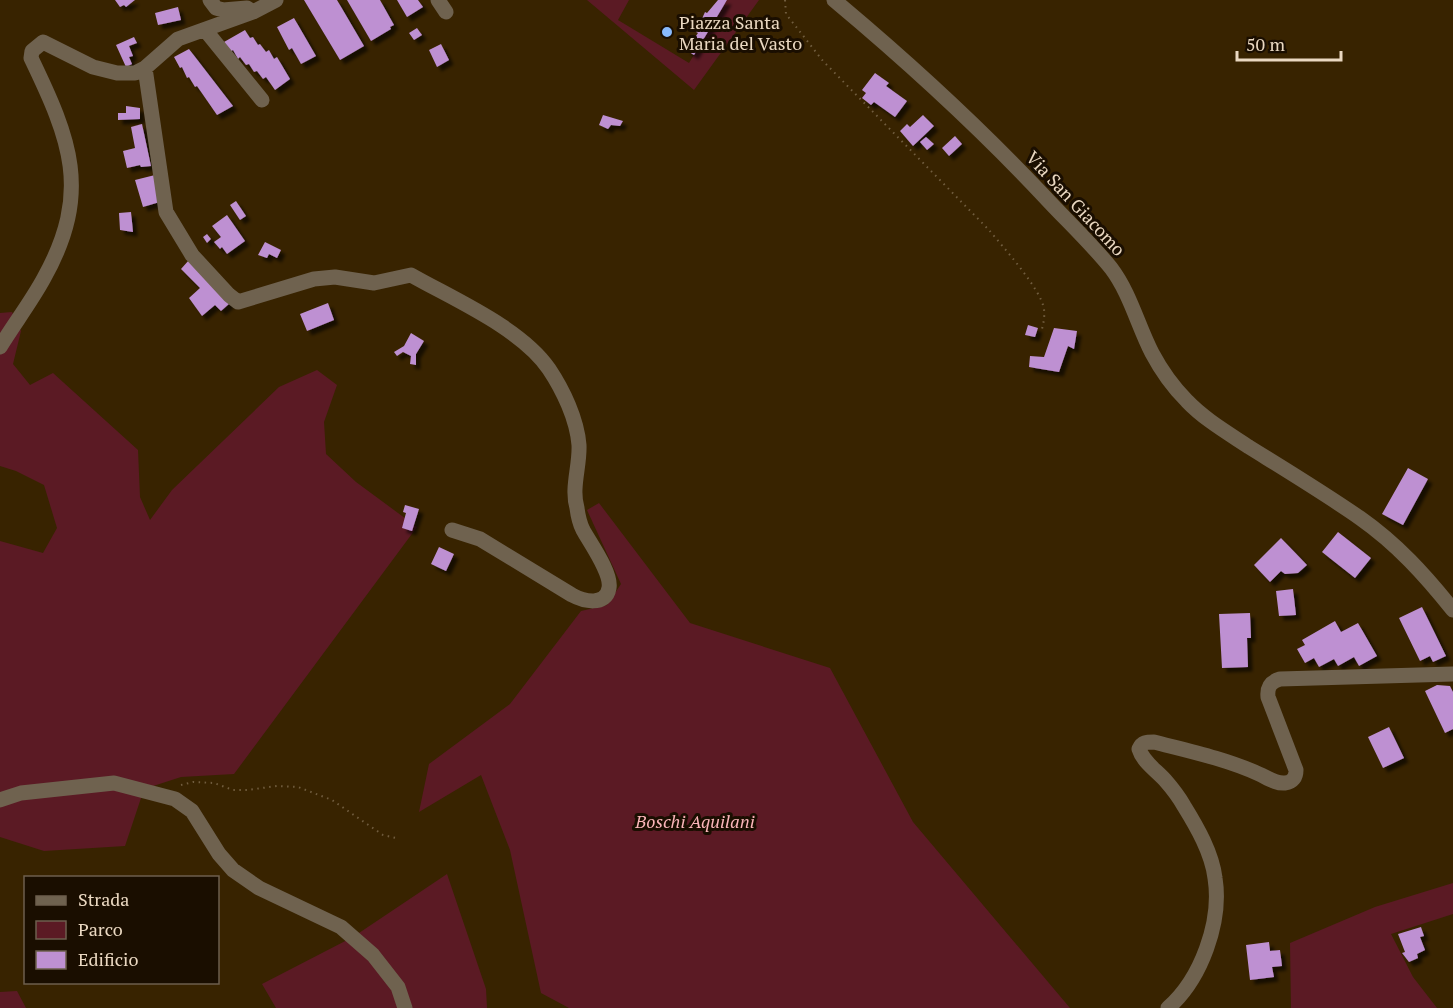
<svg xmlns="http://www.w3.org/2000/svg" width="1453" height="1008" font-family="'PT Serif',serif">
<style>
.green{fill:#5b1a24}
.building{fill:#be90d2;filter:url(#shadow)}
.lines{fill:none;stroke-linecap:round;stroke-linejoin:round}
.path{stroke:#715d3e;stroke-width:2;stroke-dasharray:1.5 4.5;stroke-linecap:butt}
.minor{stroke:#6f624f;stroke-width:15}
.poi-dot{fill:#88bafc;stroke:#1a0e00;stroke-width:2}
.labels{text-anchor:middle;dominant-baseline:central;stroke-width:6;stroke-linejoin:round;paint-order:stroke}
.poi-label{font-size:18px;fill:#ead8c1;stroke:#1a0e00;text-anchor:start}
.street-label{font-size:18px;fill:#ead8c1;stroke:#1a0e00}
.park-label{font-size:18px;font-style:italic;fill:#fbb5b9;stroke:#1a0e00}
</style>
<defs>
<filter id="shadow"><feDropShadow dx="4.5" dy="4.5" stdDeviation="1.5" flood-color="#0009"/></filter>
</defs>
<rect width="100%" height="100%" fill="#382300"/>
<!-- green -->
<path class="green" d="M587,0H629L618,20L689,63L727,0H759L694,90Z
M12,312L21,331L13,364L30,385L53,373L138,450L140,497L150,520L172,490L279,387L317,370L337,385L324,422L326,454L356,482L417,527L234,774L181,777L144,789L125,846L44,851L0,837V541L43,553L57,528L44,485L16,471L0,466V313Z
M599,503L690,623L830,668L913,822L1070,1008H569L541,993L510,850L481,775L419,812L429,764L510,704L581,611L607,605L621,584L587,510Z
M447,874L486,989L487,1008H276L262,984L353,937Z
M1453,883V914L1391,934L1413,977L1437,1008H1291L1290,943L1375,907Z
M17,991L26,1008H0V992Z"/>
<!-- building -->
<path class="building" d="M115,0H135L126,7L124,5L120,7Z
M304,0H337L364,46L340,60Z
M347,0H380L394,25L390,27L391,29L371,41Z
M397,0H418L423,7L407,17Z
M718,0H727L694,55L686,50L698,33L696,32L705,12L707,13Z
M178,7L181,20L158,25L155,13Z
M294,18L316,56L301,64L292,48L289,50L277,27Z
M417,28L422,35L414,40L409,33Z
M245,30L250,38L253,37L258,45L260,44L266,52L269,50L274,59L277,57L290,79L275,90L266,77L263,79L257,71L254,72L249,64L246,65L240,57L238,59L233,50L230,52L224,42Z
M134,37L137,43L129,46L133,56L129,57L132,64L126,67L116,45Z
M441,44L449,60L437,67L429,50Z
M189,49L233,106L217,115L197,86L195,87L189,77L187,78L182,67L180,68L174,57Z
M875,73L889,83L886,86L907,101L895,117L874,102L871,105L862,98L866,93L862,90Z
M126,106L140,108V119L118,120V113H126Z
M603,115L623,121L620,126L611,125L608,129L599,125Z
M923,115L934,126L913,146L900,131L907,124L910,127Z
M142,124L151,166L141,167L140,165L127,168L123,151L135,148L131,127Z
M955,136L962,144L949,156L942,148Z
M926,137L934,144L927,150L920,142Z
M155,175L163,201L143,207L135,180Z
M236,201L246,216L240,220L230,205Z
M131,212L133,232L120,230L119,213Z
M227,215L245,241L227,254L222,247L220,249L214,242L221,237L212,226Z
M207,234L211,239L207,243L203,237Z
M265,242L281,250L277,258L269,254L267,258L258,255Z
M189,260L230,303L221,311L215,305L202,316L189,298L200,288L181,269Z
M328,303L334,320L307,331L300,314Z
M1028,325L1038,328L1035,337L1025,335Z
M1054,328L1077,331L1074,349L1068,346L1059,372L1029,367L1030,356L1044,357Z
M411,333L424,341L416,354V365L410,364L411,356L403,352L397,356L394,352L404,346Z
M1408,468L1428,479L1403,525L1382,514Z
M405,505L419,509L412,531L402,528L406,513L403,512Z
M1338,532L1371,558L1355,578L1322,552Z
M1281,538L1307,565L1298,573L1285,574L1281,571L1270,582L1254,565Z
M439,547L454,554L446,571L431,564Z
M1293,589L1296,615L1279,616L1276,591Z
M1422,607L1446,656L1433,662L1430,656L1420,661L1399,618Z
M1250,613L1251,638H1247L1248,667L1222,668L1219,614Z
M1335,621L1341,632L1358,623L1377,656L1359,666L1354,657L1338,666L1334,659L1319,667L1314,658L1305,663L1297,649L1305,645L1302,640Z
M1437,685L1450,686L1453,692V729L1445,733L1425,691Z
M1389,727L1404,758L1383,768L1368,737Z
M1421,927L1424,936L1420,937L1425,950L1417,954L1418,958L1409,962L1402,953L1405,952L1398,934Z
M1269,942L1270,951L1280,950L1282,966L1272,967L1274,977L1250,980L1246,945Z"/>
<g class="lines">
<!-- path -->
<path class="path" d="M785,0L786,14L823,61L989,230C1003,247 1041,289 1044,309C1045,318 1043,325 1041,333
M181,785L193,782L214,783L233,790H247L277,786L298,787L332,800L383,835L396,838"/>
<!-- minor -->
<path class="minor" d="M210,0L216,8L223,10L247,8L253,12
M438,0L446,12
M834,0C907,61 977,125 1043,195C1065,219 1090,242 1111,268C1130,293 1138,326 1152,353C1161,370 1174,388 1187,401C1204,419 1228,433 1249,447C1286,470 1324,493 1360,518C1397,544 1425,575 1453,610
M206,31L262,100
M145,68L166,212L192,255L229,295L238,302L314,279L335,277L374,283L411,275C453,299 521,328 549,369C563,390 577,419 579,445C580,466 571,488 577,508C578,516 580,524 583,530C590,543 612,573 609,588C606,607 583,601 572,595L480,539L452,530
M0,347C14,324 31,302 44,278C92,192 70,139 31,58L32,51L43,42L93,67L117,73H135L145,68L178,39L253,12L276,0
M0,800L21,793L114,783L175,799L192,811L219,854L233,870L259,888L341,927L373,955L398,987L405,1008
M1168,1008C1201,979 1222,922 1215,878C1212,853 1197,827 1184,806C1179,797 1172,788 1165,780C1156,770 1143,762 1139,749C1142,742 1147,742 1154,742C1189,751 1226,759 1259,774C1266,777 1276,784 1285,783C1293,782 1296,777 1296,770L1268,697C1267,687 1270,682 1280,679L1453,674"/>
</g>
<!-- markers -->
<circle class="poi-dot" cx="667" cy="32" r="6"/>
<g class="labels">
<!-- poi labels -->
<g class="poi-label">
<text x="679" y="22">Piazza Santa<tspan x="679" dy="21">Maria del Vasto</tspan></text>
</g>
<!-- street labels -->
<g class="street-label">
<text transform="translate(1076 203) rotate(47)">Via San Giacomo</text>
</g>
<!-- park labels -->
<g class="park-label">
<text x="695" y="821">Boschi Aquilani</text>
</g>
</g>
<!-- legend -->
<rect x="24" y="876" width="195" height="108" fill="#1a0e00" stroke="#6d5f4d" stroke-width="1.5"/>
<rect x="36" y="896" width="30" height="9" fill="#6f624f" stroke="#6d5f4d" stroke-width="1.5"/>
<text x="78" y="906" font-size="18" fill="#ead8c1">Strada</text>
<rect x="36" y="921" width="30" height="18" fill="#5b1a24" stroke="#6d5f4d" stroke-width="1.5"/>
<text x="78" y="936" font-size="18" fill="#ead8c1">Parco</text>
<rect x="36" y="951" width="30" height="18" fill="#be90d2" stroke="#6d5f4d" stroke-width="1.5"/>
<text x="78" y="966" font-size="18" fill="#ead8c1">Edificio</text>
<!-- scale -->
<path d="M1237 51v9h104v-9" fill="none" stroke="#ead8c1" stroke-width="3"/>
<text x="1246" y="51" font-size="18" fill="#ead8c1" stroke="#1a0e00" stroke-width="4.5" paint-order="stroke">50 m</text>
</svg>
